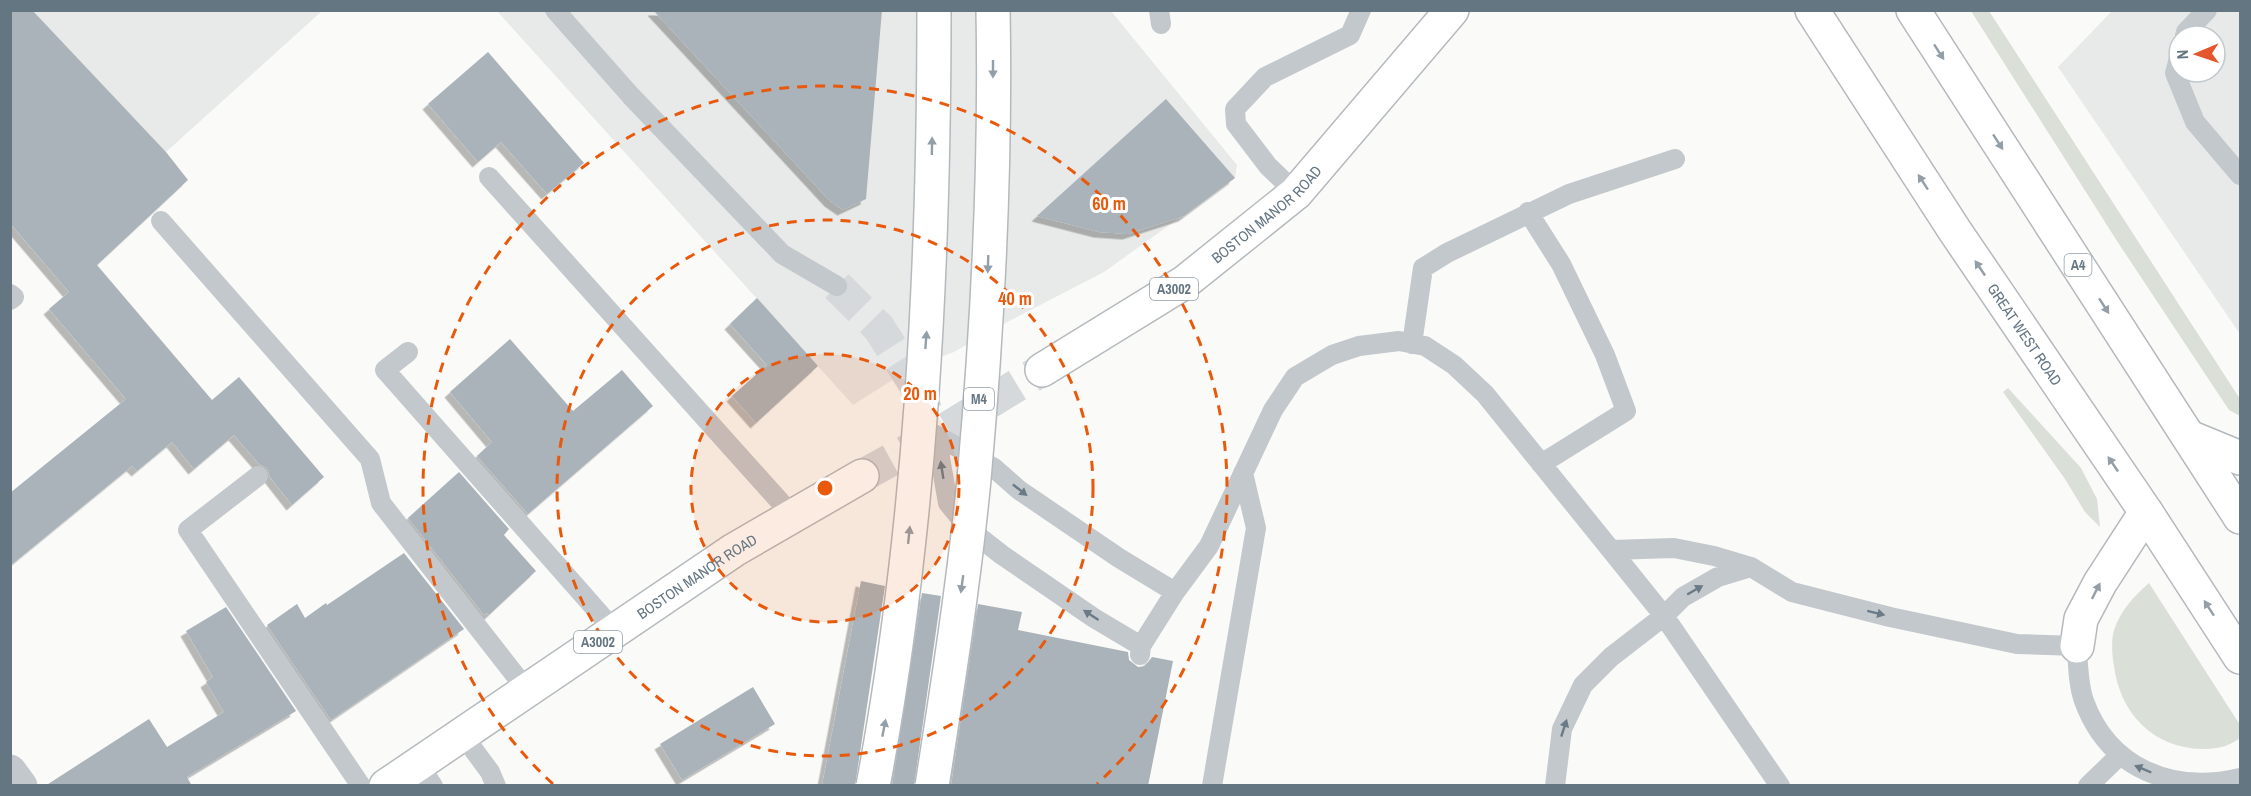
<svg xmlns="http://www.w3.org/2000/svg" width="2251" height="796" font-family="'Archivo Narrow',sans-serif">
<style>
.built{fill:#e8e9e9;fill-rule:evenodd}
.green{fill:#dadfd7}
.building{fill:#aab3b9;filter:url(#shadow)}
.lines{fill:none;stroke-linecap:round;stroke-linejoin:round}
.minor-tunnel{stroke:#d5d9db;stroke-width:33;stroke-dasharray:33 16;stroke-linecap:butt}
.primary-tunnel{stroke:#d5d9db;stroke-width:33;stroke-dasharray:33 16;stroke-linecap:butt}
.primary-casing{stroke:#b5babe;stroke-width:36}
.trunk-casing{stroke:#b4b9bd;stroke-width:36}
.service{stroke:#c3c8cc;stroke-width:20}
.minor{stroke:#c3c8cc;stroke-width:33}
.primary{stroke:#fff;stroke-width:33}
.trunk{stroke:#fff;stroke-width:33}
.motorway-bridge-casing{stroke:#b4b9bd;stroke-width:36;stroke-linecap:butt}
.motorway-bridge{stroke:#fff;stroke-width:33}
.oneway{fill:#939fa8}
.oneway2{fill:#6a7a87}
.ring{fill:none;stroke:#e8590c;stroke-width:3;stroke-dasharray:10 8}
.labels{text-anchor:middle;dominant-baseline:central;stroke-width:6;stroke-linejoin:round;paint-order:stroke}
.shield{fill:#fff;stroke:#939fa8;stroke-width:1.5}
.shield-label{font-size:14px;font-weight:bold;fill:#657683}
.street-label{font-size:15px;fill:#657683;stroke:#fff}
.centre{fill:#e8590c;stroke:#fff;stroke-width:3}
.ring-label{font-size:18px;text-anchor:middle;font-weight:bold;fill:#e8590c;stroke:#fff;stroke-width:6;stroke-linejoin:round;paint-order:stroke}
</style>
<defs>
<filter id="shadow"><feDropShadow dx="-5.5" dy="5.5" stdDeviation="0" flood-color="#0004"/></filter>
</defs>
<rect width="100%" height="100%" fill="#fafaf8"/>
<!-- built -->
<path class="built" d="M11,11H322L166,152L65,46Z
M497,11H1111L1237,165L1235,178L1104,272L1011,320L954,352L913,367L853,405Z
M2112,11H2240V334L2058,67ZM2179,36H2215V72H2179Z"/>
<!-- green -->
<path class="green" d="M1971,11H1989L2240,399V416L2229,410L2117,241Z
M2008,388L2081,468L2097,499L2100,527L2085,512L2065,479L2003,392Z
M2149,583L2240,725V738C2228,747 2216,749 2202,749C2153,748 2120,713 2114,666C2112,655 2111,641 2114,630C2121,610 2134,596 2149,583Z"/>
<!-- building -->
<path class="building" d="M10,10H32L166,152L188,180L97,265L212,400L239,377L324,477L292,505L270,477L267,468L259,464L234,435L194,469L172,442L137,471L132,466L10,566V493L126,399L49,309L69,292L10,223Z
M653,10H882L866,199L843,210L830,201Z
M488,52L584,163L547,194L501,142L478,162L428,104Z
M1166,99L1235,178L1184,216L1128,234L1099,232L1037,216Z
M757,298L818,366L756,423L732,396L767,365L730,324Z
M510,339L573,411L622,370L653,406L528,514L477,456L492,442L450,392Z
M459,472L509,529L504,535L536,571L489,615L487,613L484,615L408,518Z
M404,553L464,629L331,720L267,625L297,604L305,618L326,603L327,605Z
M861,581L885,586L855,786H822Z
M922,593L941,596L914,786H892Z
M978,604L1022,612L1018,630L1128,652L1129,660L1138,667L1145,666L1152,657L1173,661L1148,786H951Z
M226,607L296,711L187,777L192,786H45L149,719L167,747L224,712L206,682L213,677L186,631Z
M753,687L775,724L682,780L660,744Z"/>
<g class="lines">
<!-- minor-tunnel -->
<path class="minor-tunnel" d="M837,286L879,328L916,386L926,411"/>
<!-- primary-tunnel -->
<path class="primary-tunnel" d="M862,476L936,435L1042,370"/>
<!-- primary casing -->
<g class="primary-casing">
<g id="primary">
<path id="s1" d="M1042,370L1185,282L1296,193L1452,10"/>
<path id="s2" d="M386,786L734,550L862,476"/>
</g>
</g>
<!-- trunk casing -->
<g class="trunk-casing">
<g id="trunk">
<path id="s3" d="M1812,10L1955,231L2146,512L2240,657"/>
<path d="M1913,10L2240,517"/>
<path d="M2189,437L2240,458"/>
<path d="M2077,646L2081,619L2100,583L2146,512"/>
</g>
</g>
<!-- service -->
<path class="service" d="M555,10L631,96L782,254L837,286
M1159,10L1161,24
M2185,36L2186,32L2207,10
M2179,58L2175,73L2195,122L2240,175
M489,177L793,516
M1296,193L1268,166L1236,124L1235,109L1265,77L1350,35L1361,10
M1528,212L1561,264L1605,355L1626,411L1541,464
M161,221L370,459L381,503L526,689
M10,294L14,297L10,300
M1412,344L1423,268L1447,253L1569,194L1675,159
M408,352L385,370L615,631
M936,435L948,503L970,530L1002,555L1094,618L1141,646
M936,435L994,468L1019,490L1119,558L1175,592
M258,476L188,530L361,786
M1611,550L1674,548L1714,556L1751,567
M1140,655L1141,646L1175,592L1209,546L1273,410L1295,377L1332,355L1359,346L1399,341L1425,346L1454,365L1485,394L1611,550L1664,616L1780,786
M462,734L490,772L496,786
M419,765L433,786
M1212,786L1256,528L1243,473
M1555,786L1562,729L1583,685L1611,657L1664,616L1683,597L1718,577L1751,567L1792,592L1890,617L2017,644L2077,646C2078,664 2078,684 2084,701C2109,769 2173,794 2240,778
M2088,786L2120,755"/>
<!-- minor -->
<path class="minor" d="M10,771L21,786"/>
<!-- primary -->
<use href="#primary" class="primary"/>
<!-- trunk -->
<use href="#trunk" class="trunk"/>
<!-- motorway-bridge casing -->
<g class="motorway-bridge-casing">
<path id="motorway-bridge" d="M873,786C921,530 934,270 934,10
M932,786C948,684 964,582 974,479C988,323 996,166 993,10"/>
</g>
<!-- motorway-bridge -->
<use href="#motorway-bridge" class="motorway-bridge"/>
</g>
<!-- one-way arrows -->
<defs><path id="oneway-solid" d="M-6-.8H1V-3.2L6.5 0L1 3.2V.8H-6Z" transform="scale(1.5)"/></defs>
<g class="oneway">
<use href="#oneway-solid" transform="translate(1939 52) rotate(57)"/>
<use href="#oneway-solid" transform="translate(993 69) rotate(90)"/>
<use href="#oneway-solid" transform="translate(1998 142) rotate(57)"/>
<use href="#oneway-solid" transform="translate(932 146) rotate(-89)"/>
<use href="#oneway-solid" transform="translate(1923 182) rotate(-123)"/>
<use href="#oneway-solid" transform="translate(988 264) rotate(92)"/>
<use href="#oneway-solid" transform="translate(1980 268) rotate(-124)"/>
<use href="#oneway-solid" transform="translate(2104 306) rotate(57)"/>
<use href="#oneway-solid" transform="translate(926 340) rotate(-86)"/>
<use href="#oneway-solid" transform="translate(2113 464) rotate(-124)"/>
<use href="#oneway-solid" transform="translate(909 535) rotate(-84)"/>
<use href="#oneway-solid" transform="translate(962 584) rotate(98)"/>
<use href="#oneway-solid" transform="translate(2096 591) rotate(-63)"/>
<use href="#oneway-solid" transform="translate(2209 608) rotate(-123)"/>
<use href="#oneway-solid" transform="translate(884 728) rotate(-79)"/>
</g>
<g class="oneway2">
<use href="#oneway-solid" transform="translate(942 470) rotate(-99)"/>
<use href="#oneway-solid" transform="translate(1020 490) rotate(38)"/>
<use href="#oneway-solid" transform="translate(1695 590) rotate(-30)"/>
<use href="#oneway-solid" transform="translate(1876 613) rotate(14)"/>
<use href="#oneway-solid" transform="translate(1091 615) rotate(-147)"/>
<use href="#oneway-solid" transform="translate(1564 728) rotate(-72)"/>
<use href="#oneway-solid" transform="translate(2143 769) rotate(-157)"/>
</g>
<!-- distance rings -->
<circle cx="825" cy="488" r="134" fill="#e8590c" fill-opacity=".12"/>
<g class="ring">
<circle cx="825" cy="488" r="134"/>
<circle cx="825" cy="488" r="268"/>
<path d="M553 784A402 402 0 1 1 1097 784"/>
</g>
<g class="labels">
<!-- shield labels -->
<g class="shield">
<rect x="2064.5" y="254" width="27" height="22" rx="4.5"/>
<rect x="1150" y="278" width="48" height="22" rx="4.5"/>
<rect x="964" y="388" width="30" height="22" rx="4.5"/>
<rect x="574" y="631" width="48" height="22" rx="4.5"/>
</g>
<g class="shield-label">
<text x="2078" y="265">A4</text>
<text x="1174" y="289">A3002</text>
<text x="979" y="399">M4</text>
<text x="598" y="642">A3002</text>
</g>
<!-- street labels -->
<g class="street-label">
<text stroke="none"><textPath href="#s1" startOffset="274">BOSTON MANOR ROAD</textPath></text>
<text stroke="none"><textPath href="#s3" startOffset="388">GREAT WEST ROAD</textPath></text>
<text stroke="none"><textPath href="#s2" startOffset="375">BOSTON MANOR ROAD</textPath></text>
</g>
</g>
<circle cx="825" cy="488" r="9" class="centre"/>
<g class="ring-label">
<text x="1109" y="210">60 m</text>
<text x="1015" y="305">40 m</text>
<text x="920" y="400">20 m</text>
</g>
<!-- border -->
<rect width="2251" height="796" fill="none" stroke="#657683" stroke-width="24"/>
<!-- north arrow -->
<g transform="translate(2197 54) rotate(268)"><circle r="28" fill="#ffffff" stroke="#c1c8cd" stroke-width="1.5"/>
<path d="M0-4.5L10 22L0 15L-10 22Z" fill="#e4572e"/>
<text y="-9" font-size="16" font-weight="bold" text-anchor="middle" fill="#657683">N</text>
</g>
</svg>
